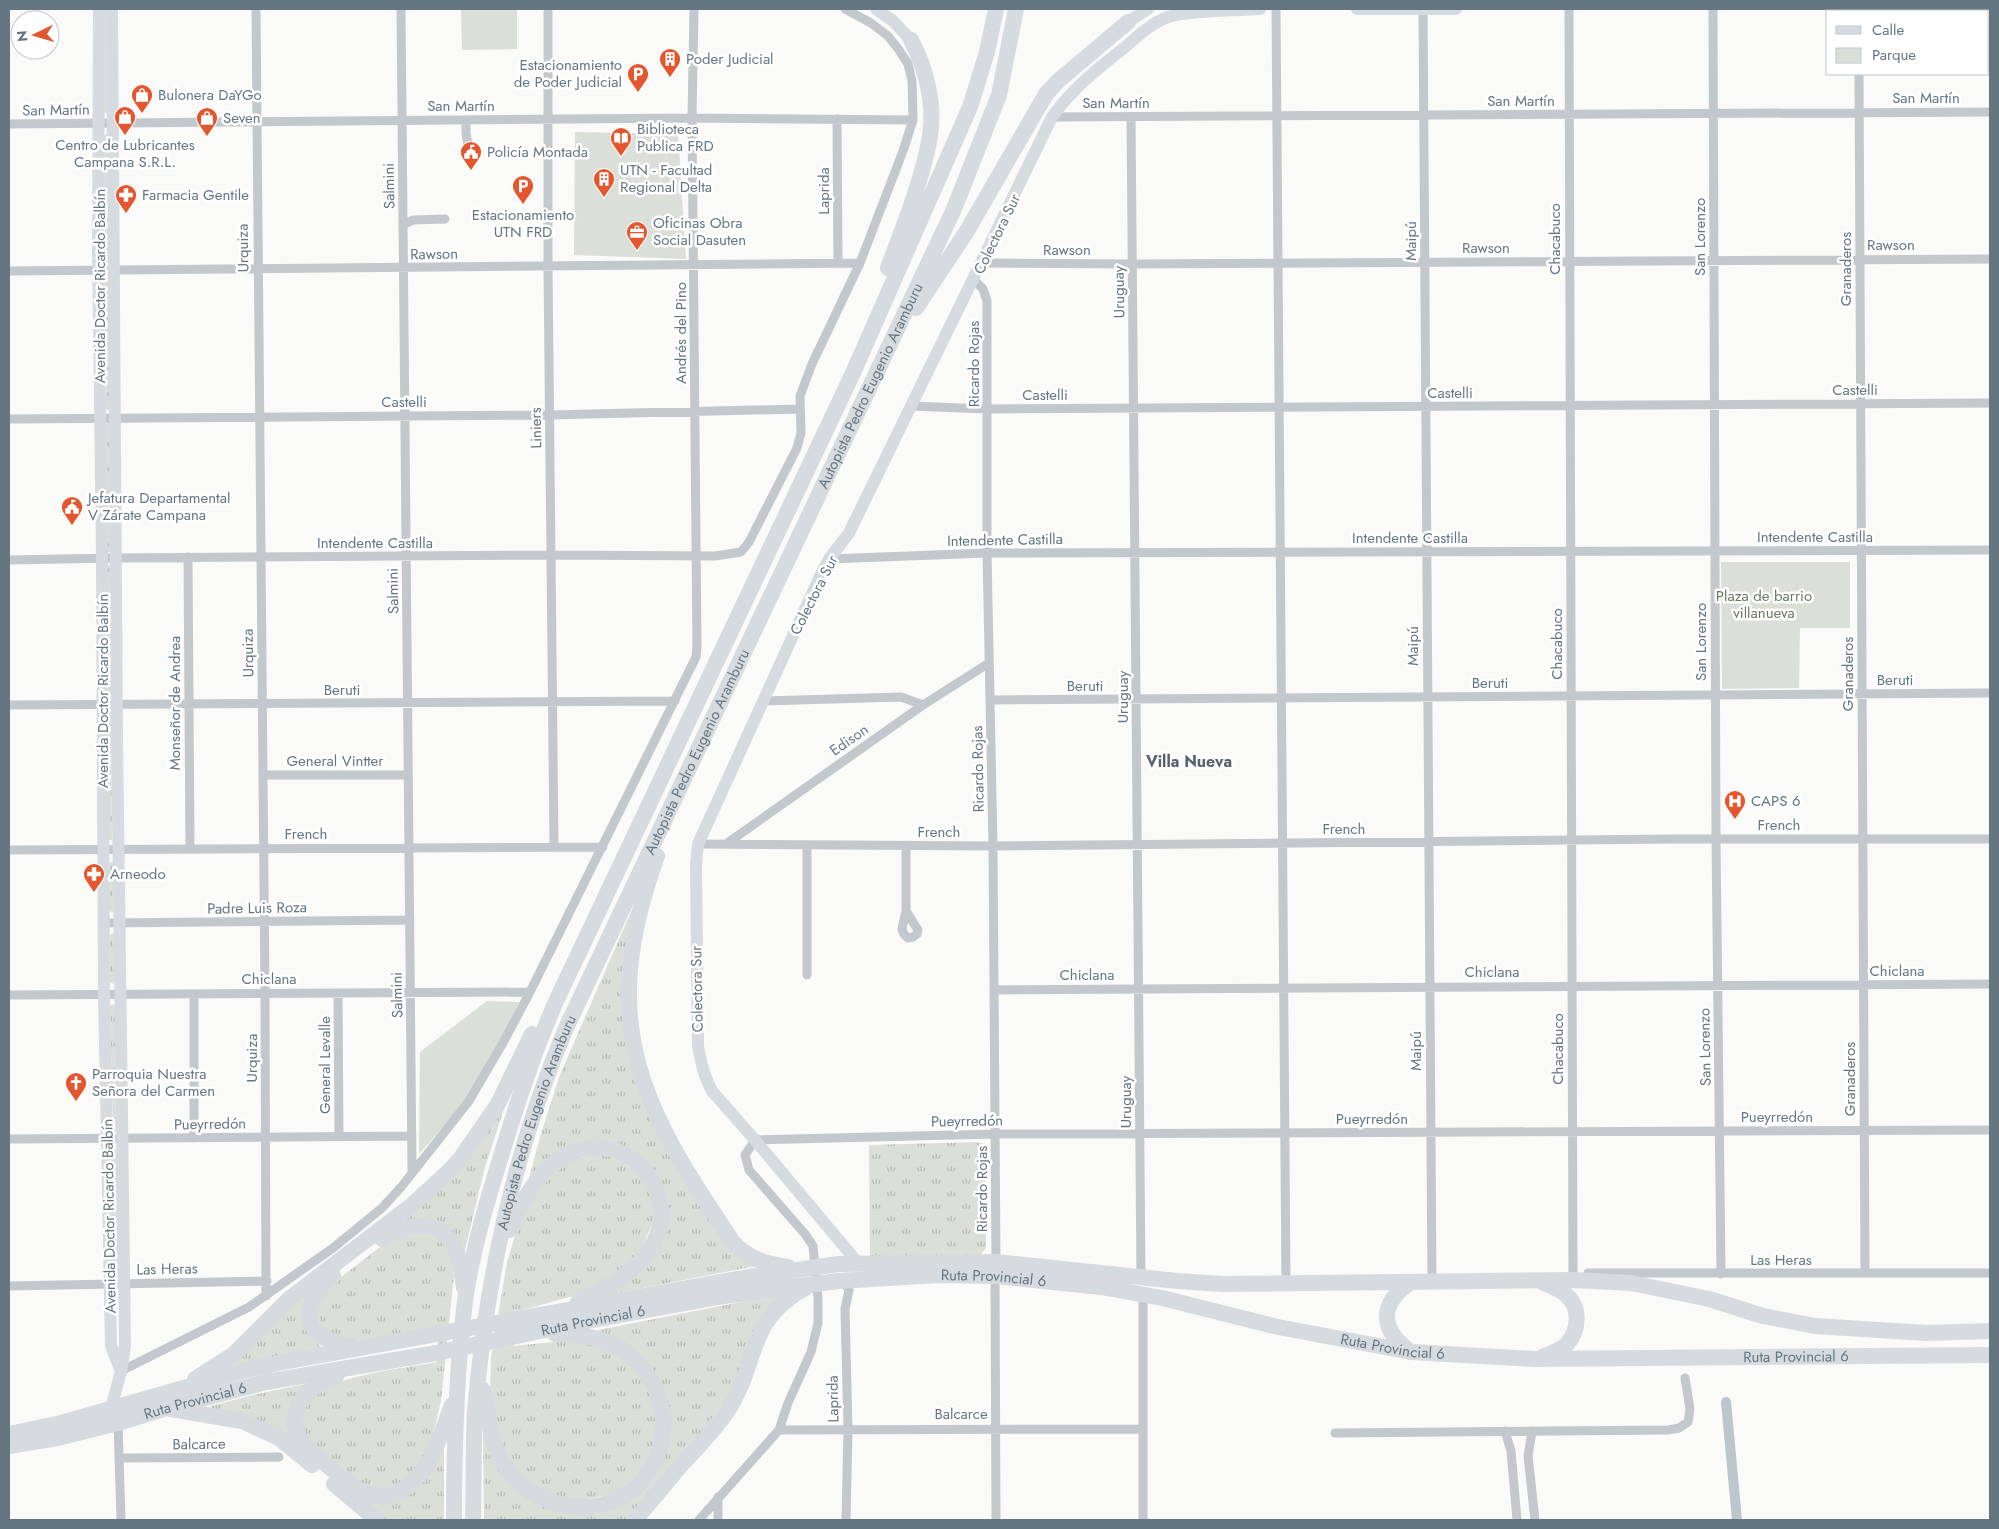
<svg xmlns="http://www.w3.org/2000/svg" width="1999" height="1529" font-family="Jost,sans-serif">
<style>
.grass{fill:url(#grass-tufts)}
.park{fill:#dadfd7}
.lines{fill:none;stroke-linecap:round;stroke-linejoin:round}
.canal{stroke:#bbc7cb;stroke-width:10}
.street{stroke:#c3c8cc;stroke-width:9}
.secondary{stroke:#d6dbdf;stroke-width:12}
.highway{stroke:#d6dbdf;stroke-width:16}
.labels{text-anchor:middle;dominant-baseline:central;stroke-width:5;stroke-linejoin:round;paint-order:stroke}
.poi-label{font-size:15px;fill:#657683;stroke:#fff;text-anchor:start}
.street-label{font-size:15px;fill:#657683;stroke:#fff}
.park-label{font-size:15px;fill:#687a64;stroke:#fff}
.neighbourhood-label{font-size:16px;font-weight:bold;fill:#57646e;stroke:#fff}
</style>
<defs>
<pattern id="grass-tufts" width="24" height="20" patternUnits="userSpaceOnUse" patternTransform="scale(1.25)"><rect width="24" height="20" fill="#dadfd7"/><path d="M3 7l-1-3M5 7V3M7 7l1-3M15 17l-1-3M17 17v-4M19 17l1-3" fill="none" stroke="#b4b9b4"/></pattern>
</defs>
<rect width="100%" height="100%" fill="#fafaf8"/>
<!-- grass -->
<path class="grass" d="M103,9H108V113H104Z
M106,134L107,135L109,262L107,263L105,260L103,136Z
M107,281L108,282L110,409L108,410L106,409L104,283Z
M108,423L110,424L111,552H107L106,424Z
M109,565L110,566L112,693L110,694L108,693L107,566Z
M109,711L111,712L112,840H109L108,712Z
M111,862L113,863V912L112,913L109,910V863Z
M640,891L632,928L639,1081L756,1266L607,1295L657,1253L666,1231V1197L606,1143L527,1186L540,1137L559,1077Z
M112,933L114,934V983L113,984L110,982V935Z
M112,1004L115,1006L116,1132L115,1133L113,1132L110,1006Z
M506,1103L485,1167L464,1254L459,1246L405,1222L320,1281L313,1339L323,1349L223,1368L282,1311L389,1225Z
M976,1142L985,1144L986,1248L980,1255L870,1257L869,1145Z
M115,1149L117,1150L119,1278H118L115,1276L113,1152Z
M597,1154L618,1158L646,1179L657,1212L638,1258L584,1293L519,1311L794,1275L795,1280L516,1331L514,1346L562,1341L590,1344L620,1355L648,1383L658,1423L648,1463L617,1493L574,1502L530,1488L500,1450L490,1393L491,1358L507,1262L516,1232L531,1201L550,1176L572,1160Z
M423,1232L440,1240L451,1255L454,1276L441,1401L432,1439L422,1462L401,1484L371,1491L310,1446L300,1418C304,1411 308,1400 314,1395C338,1375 405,1368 437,1362L439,1327L349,1342L324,1334L315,1310L331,1285L385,1243L393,1237Z
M787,1295L733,1392L631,1520H484L483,1435L485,1433L551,1510L643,1488L665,1398L598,1330L756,1299Z
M314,1382L289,1425L384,1502L444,1438V1520H385L299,1450L212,1409L211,1406L257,1394Z"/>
<!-- park -->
<path class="park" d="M461,9H517V49L462,50Z
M575,132L678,134L686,259L574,255Z
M1721,562H1850V628H1800L1799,688L1722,689Z
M487,1001L519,1002L502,1041L467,1100L419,1154L420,1052Z"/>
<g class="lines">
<!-- canal -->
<path class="canal" d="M1726,1402L1737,1520"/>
<!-- street -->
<path class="street" d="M256,9L265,993L266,1296
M401,9L412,1172
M548,9V267L554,847
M1276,9L1286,1283
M1569,9L1573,1280
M1713,9L1716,839L1721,1274
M1859,9V11
M1423,10L1432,1282
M1859,74L1865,1273
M1052,117L1990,112
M1131,117L1141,1277
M837,119L838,263
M466,120V133L471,164
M9,124L692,118L913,120
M403,225L413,220L445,219
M983,263L1133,264L1990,259
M9,271L860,263
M974,280L983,289L987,301V553L993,846L996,1262
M910,406L987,409L1990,403
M9,419L549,415L800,409
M188,557L190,849
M829,559L987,553L1990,550
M9,560L115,558L551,555L715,556L741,552L749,542L797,448L801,433L800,396L812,364L860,263L903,151L913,120L912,81L908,64L899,50L888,36L871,23L845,9
M991,700L1990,693
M763,701L901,697L923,705
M9,705L675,701
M263,775H408
M698,844L993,846L1674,839H1990
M726,844L923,705L989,663
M906,846V911L902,929L904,934L908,938L913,937L917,934L918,930L906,911
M9,850L603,847
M104,923L410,920
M807,975V846
M994,990L1990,984
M338,993L339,1137
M9,995L530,992
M194,1138V994
M9,1139L412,1136
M1588,1273H1990
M995,1276L996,1520
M843,1281L849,1290L845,1309L848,1429L846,1520
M9,1286L267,1281
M121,1371L249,1307L333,1248L382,1208L402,1186L469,1101L504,1041L530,992L696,657L697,646L692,118L694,9
M118,1423L121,1520
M779,1430L1143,1429
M1505,1431L1511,1451L1517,1520
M1532,1431L1528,1456L1535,1520
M1335,1433L1668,1430L1679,1428L1688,1422L1690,1409L1685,1378
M119,1458L279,1457
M718,1497V1520
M699,1520L779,1430L788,1403L811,1352L818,1323V1298L813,1246L805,1234L749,1170L745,1155L755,1140L996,1134L1990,1130
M1143,1520V1295"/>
<!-- secondary -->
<path class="secondary" d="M99,9L98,247L102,559L104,994L111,1346L120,1369
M876,9L893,21L911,40
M1357,9H1456
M1128,22L1148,9
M858,1263L755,1140L712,1091C704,1077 701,1062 698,1046L696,864L698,844L822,572L829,559L849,533L1052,117C1072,89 1097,69 1124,48C1137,37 1151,23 1168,17C1190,10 1235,11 1260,9
M111,1409L121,1371L125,1346L117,737L112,9"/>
<!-- highway -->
<g class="highway">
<path d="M888,268C903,228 923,178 930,136C935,104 926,68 911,40"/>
<path d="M916,308L967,231L1046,94L1058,81L1128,22"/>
<path d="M657,856C624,948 615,1026 658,1117C678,1161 706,1201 732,1241C747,1258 766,1264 788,1267"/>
<path d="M509,1230C522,1201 541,1164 573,1152C632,1130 685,1196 650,1249C633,1274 605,1289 578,1302"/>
<path d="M382,1239C406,1221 442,1219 456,1250C461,1261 462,1276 464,1288"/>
<path d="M333,1276C296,1305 303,1341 351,1346"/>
<path d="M1411,1282C1378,1304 1380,1330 1411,1352"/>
<path d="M1542,1282C1550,1286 1560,1289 1566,1295C1581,1307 1579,1331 1567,1344C1560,1351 1551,1354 1542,1357"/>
<path d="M336,1377C308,1386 281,1411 302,1442C310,1453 322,1461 333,1470C344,1479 356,1491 371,1495C383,1497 396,1495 407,1487C432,1469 441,1433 452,1405"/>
<path d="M195,1379L234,1354L289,1299L412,1205L447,1173L460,1159L498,1104L532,1034"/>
<path d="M483,1390C488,1415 490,1441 503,1463C530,1510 604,1525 642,1480C680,1435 665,1372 614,1345C596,1336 575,1335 555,1334"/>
<path d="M171,1409L242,1421L279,1438L312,1465"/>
<path d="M9,1434L61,1423L243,1371L278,1363L748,1277L838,1264L996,1262L1177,1281L1222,1284L1573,1280L1631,1283L1709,1299L1763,1316L1815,1326L1926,1333L1990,1331"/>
<path id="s1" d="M9,1446L58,1438L118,1423L163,1409L266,1382L436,1353L588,1321L724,1296L838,1281L939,1275L995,1276L1101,1287L1162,1298L1278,1327L1411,1352L1535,1359L1990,1355"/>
<path d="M334,1484L377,1520"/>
<path d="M454,1520C454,1447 456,1373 465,1301C472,1251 487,1201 502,1153C518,1100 535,1048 558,997L853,373L970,107L987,52L996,9"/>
<path id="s2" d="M473,1520C474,1484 473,1447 475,1411C486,1278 515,1148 567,1026L954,209L999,95L1016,9"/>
<path d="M635,1520C649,1504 663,1487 677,1470C694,1451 712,1433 727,1412C760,1362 744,1321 807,1287"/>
</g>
</g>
<!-- icons -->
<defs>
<g id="building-pin" transform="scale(1.125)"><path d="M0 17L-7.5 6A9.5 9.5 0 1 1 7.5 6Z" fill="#e4572e" stroke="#fff"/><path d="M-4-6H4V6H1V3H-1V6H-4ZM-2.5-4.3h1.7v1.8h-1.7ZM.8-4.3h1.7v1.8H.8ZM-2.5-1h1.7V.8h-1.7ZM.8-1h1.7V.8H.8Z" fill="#fff"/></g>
<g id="parking-pin" transform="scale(1.125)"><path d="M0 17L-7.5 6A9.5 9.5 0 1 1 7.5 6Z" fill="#e4572e" stroke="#fff"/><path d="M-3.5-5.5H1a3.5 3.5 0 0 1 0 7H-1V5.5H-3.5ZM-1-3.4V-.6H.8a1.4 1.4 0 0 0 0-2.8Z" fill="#fff"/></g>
<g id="shop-pin" transform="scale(1.125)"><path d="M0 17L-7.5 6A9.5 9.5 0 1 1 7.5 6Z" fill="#e4572e" stroke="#fff"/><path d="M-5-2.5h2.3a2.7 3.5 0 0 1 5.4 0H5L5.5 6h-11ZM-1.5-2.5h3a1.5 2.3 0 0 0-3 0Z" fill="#fff"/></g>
<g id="library-pin" transform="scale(1.125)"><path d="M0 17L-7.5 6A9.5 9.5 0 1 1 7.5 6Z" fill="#e4572e" stroke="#fff"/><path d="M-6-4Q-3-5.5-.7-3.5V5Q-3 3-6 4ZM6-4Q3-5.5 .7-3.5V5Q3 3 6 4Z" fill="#fff"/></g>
<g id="civic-pin" transform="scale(1.125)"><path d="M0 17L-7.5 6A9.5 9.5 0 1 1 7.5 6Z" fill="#e4572e" stroke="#fff"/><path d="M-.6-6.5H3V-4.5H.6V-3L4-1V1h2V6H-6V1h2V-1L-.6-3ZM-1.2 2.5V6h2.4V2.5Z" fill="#fff"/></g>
<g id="pharmacy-pin" transform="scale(1.125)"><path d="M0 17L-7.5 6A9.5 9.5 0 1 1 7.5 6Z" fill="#e4572e" stroke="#fff"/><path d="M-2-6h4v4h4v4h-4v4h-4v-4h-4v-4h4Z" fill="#fff"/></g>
<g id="office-pin" transform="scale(1.125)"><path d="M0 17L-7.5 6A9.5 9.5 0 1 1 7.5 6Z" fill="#e4572e" stroke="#fff"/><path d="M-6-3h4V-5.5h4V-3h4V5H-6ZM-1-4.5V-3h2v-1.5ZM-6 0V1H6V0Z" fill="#fff"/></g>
<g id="hospital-pin" transform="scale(1.125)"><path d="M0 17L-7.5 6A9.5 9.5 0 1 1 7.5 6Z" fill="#e4572e" stroke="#fff"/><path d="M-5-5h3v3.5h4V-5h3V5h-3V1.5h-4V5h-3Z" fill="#fff"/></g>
<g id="church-pin" transform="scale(1.125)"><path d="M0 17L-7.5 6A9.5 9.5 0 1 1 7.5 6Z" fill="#e4572e" stroke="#fff"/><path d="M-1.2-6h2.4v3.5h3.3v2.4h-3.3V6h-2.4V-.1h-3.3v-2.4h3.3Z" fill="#fff"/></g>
</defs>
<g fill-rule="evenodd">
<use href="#building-pin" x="670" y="59"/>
<use href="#parking-pin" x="638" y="74"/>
<use href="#shop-pin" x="142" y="95"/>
<use href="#shop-pin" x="125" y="117"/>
<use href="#shop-pin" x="207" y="118"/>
<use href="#library-pin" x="621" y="138"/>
<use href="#civic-pin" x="471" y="152"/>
<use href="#building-pin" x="604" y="179"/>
<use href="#parking-pin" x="523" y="186"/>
<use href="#pharmacy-pin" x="126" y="195"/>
<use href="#office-pin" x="637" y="232"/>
<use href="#civic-pin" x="72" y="507"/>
<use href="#hospital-pin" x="1735" y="801"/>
<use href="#pharmacy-pin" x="94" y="874"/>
<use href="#church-pin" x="76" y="1083"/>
</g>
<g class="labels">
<!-- poi labels -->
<g class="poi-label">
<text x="686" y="59">Poder Judicial</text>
<text x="622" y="65" text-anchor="end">Estacionamiento<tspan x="622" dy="17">de Poder Judicial</tspan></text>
<text x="158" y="95">Bulonera DaYGo</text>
<text x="223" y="118">Seven</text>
<text x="637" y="129">Biblioteca<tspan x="637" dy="17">Publica FRD</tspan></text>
<text x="125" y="145" text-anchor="middle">Centro de Lubricantes<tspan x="125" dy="17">Campana S.R.L.</tspan></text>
<text x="487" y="152">Policía Montada</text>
<text x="620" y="170">UTN - Facultad<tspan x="620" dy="17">Regional Delta</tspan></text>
<text x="142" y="195">Farmacia Gentile</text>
<text x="523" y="215" text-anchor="middle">Estacionamiento<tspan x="523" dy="17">UTN FRD</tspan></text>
<text x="653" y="223">Oficinas Obra<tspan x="653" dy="17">Social Dasuten</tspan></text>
<text x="88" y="498">Jefatura Departamental<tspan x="88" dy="17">V Zárate Campana</tspan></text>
<text x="1751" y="801">CAPS 6</text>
<text x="110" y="874">Arneodo</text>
<text x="92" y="1074">Parroquia Nuestra<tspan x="92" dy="17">Señora del Carmen</tspan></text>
</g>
<!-- street labels -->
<g class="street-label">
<text x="1926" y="98">San Martín</text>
<text x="1521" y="101">San Martín</text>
<text x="1116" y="103">San Martín</text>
<text x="461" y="106">San Martín</text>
<text transform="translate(56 110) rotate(-1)">San Martín</text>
<text transform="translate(389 186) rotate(-91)">Salmini</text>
<text transform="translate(824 191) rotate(-90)">Laprida</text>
<text transform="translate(997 234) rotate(-64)">Colectora Sur</text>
<text transform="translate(1700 237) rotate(-90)">San Lorenzo</text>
<text transform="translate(1555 239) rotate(-90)">Chacabuco</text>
<text transform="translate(1411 241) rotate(-90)">Maipú</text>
<text x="1891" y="245">Rawson</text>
<text transform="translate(243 248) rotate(-91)">Urquiza</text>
<text x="1486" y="248">Rawson</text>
<text x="1067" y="250">Rawson</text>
<text transform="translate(434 254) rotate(-1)">Rawson</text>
<text transform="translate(1846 269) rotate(-90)">Granaderos</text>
<text transform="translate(100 286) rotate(-90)">Avenida Doctor Ricardo Balbín</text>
<text transform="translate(1119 292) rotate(-91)">Uruguay</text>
<text transform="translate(681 333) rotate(-90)">Andrés del Pino</text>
<text transform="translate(974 364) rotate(-90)">Ricardo Rojas</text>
<text stroke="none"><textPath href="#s2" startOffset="1215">Autopista Pedro Eugenio Aramburu</textPath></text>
<text x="1855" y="390">Castelli</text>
<text x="1450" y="393">Castelli</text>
<text x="1045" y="395">Castelli</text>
<text x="404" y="402">Castelli</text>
<text transform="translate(536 428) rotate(-91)">Liniers</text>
<text x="1815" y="537">Intendente Castilla</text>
<text x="1410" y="538">Intendente Castilla</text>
<text transform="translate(1005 540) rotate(-1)">Intendente Castilla</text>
<text x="375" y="543">Intendente Castilla</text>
<text transform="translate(393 591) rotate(-91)">Salmini</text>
<text transform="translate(814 595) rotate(-63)">Colectora Sur</text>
<text transform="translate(1701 642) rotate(-90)">San Lorenzo</text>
<text transform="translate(1557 644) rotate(-90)">Chacabuco</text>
<text transform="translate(1413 646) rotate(-90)">Maipú</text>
<text transform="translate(248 653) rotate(-91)">Urquiza</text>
<text transform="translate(1848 674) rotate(-90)">Granaderos</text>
<text x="1895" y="680">Beruti</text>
<text x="1490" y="683">Beruti</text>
<text x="1085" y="686">Beruti</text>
<text x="342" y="690">Beruti</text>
<text transform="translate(103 691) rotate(-90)">Avenida Doctor Ricardo Balbín</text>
<text transform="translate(1123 697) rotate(-90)">Uruguay</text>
<text transform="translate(175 703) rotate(-90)">Monseñor de Andrea</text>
<text transform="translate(849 740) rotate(-35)">Edison</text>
<text stroke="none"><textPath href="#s2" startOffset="810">Autopista Pedro Eugenio Aramburu</textPath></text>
<text x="335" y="761">General Vintter</text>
<text transform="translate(978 769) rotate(-91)">Ricardo Rojas</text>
<text x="1779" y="825">French</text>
<text x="1344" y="829">French</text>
<text x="939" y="832">French</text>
<text x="306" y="834">French</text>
<text transform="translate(257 908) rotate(-1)">Padre Luis Roza</text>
<text x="1897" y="971">Chiclana</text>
<text x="1492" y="972">Chiclana</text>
<text x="1087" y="975">Chiclana</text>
<text x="269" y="979">Chiclana</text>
<text transform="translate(697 989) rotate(-91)">Colectora Sur</text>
<text transform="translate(397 995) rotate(-91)">Salmini</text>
<text transform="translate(1705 1047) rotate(-91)">San Lorenzo</text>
<text transform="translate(1558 1049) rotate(-90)">Chacabuco</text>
<text transform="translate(1416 1051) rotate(-90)">Maipú</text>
<text transform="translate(252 1058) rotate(-90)">Urquiza</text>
<text transform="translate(325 1065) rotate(-90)">General Levalle</text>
<text transform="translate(1850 1079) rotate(-90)">Granaderos</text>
<text transform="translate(1126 1102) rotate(-90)">Uruguay</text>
<text x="1777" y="1117">Pueyrredón</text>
<text x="1372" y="1119">Pueyrredón</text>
<text transform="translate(967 1121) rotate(-1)">Pueyrredón</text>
<text stroke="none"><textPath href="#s2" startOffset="405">Autopista Pedro Eugenio Aramburu</textPath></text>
<text transform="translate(210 1124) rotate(-1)">Pueyrredón</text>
<text transform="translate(982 1189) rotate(-90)">Ricardo Rojas</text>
<text transform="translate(109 1216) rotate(-91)">Avenida Doctor Ricardo Balbín</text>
<text x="1781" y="1260">Las Heras</text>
<text transform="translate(167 1269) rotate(-1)">Las Heras</text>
<text stroke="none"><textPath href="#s1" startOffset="1002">Ruta Provincial 6</textPath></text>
<text stroke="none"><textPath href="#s1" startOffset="598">Ruta Provincial 6</textPath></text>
<text stroke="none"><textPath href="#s1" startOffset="1408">Ruta Provincial 6</textPath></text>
<text stroke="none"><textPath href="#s1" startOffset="1812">Ruta Provincial 6</textPath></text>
<text transform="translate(833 1399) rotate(-91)">Laprida</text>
<text stroke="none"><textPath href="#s1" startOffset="192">Ruta Provincial 6</textPath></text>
<text x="961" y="1414">Balcarce</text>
<text transform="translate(199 1444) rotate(-1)">Balcarce</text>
</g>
<!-- park labels -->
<g class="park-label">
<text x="1764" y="596">Plaza de barrio<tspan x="1764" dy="17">villanueva</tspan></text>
</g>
<!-- neighbourhood labels -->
<g class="neighbourhood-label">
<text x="1189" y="761">Villa Nueva</text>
</g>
</g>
<!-- border -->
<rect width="1999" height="1529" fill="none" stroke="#657683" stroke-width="20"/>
<!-- legend -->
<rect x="1826" y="10" width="162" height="65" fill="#ffffff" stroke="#c1c8cd"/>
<rect x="1836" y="26" width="25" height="8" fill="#d6dbdf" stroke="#c1c8cd"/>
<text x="1872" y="35" font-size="15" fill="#657683">Calle</text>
<rect x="1836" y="48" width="25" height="15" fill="#dadfd7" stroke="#c1c8cd"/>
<text x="1872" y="60" font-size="15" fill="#657683">Parque</text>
<!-- north arrow -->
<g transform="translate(35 35) rotate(265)"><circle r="24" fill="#ffffff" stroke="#c1c8cd"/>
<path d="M0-4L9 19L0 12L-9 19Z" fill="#e4572e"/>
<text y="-8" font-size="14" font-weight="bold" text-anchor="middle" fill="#657683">N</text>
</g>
</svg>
